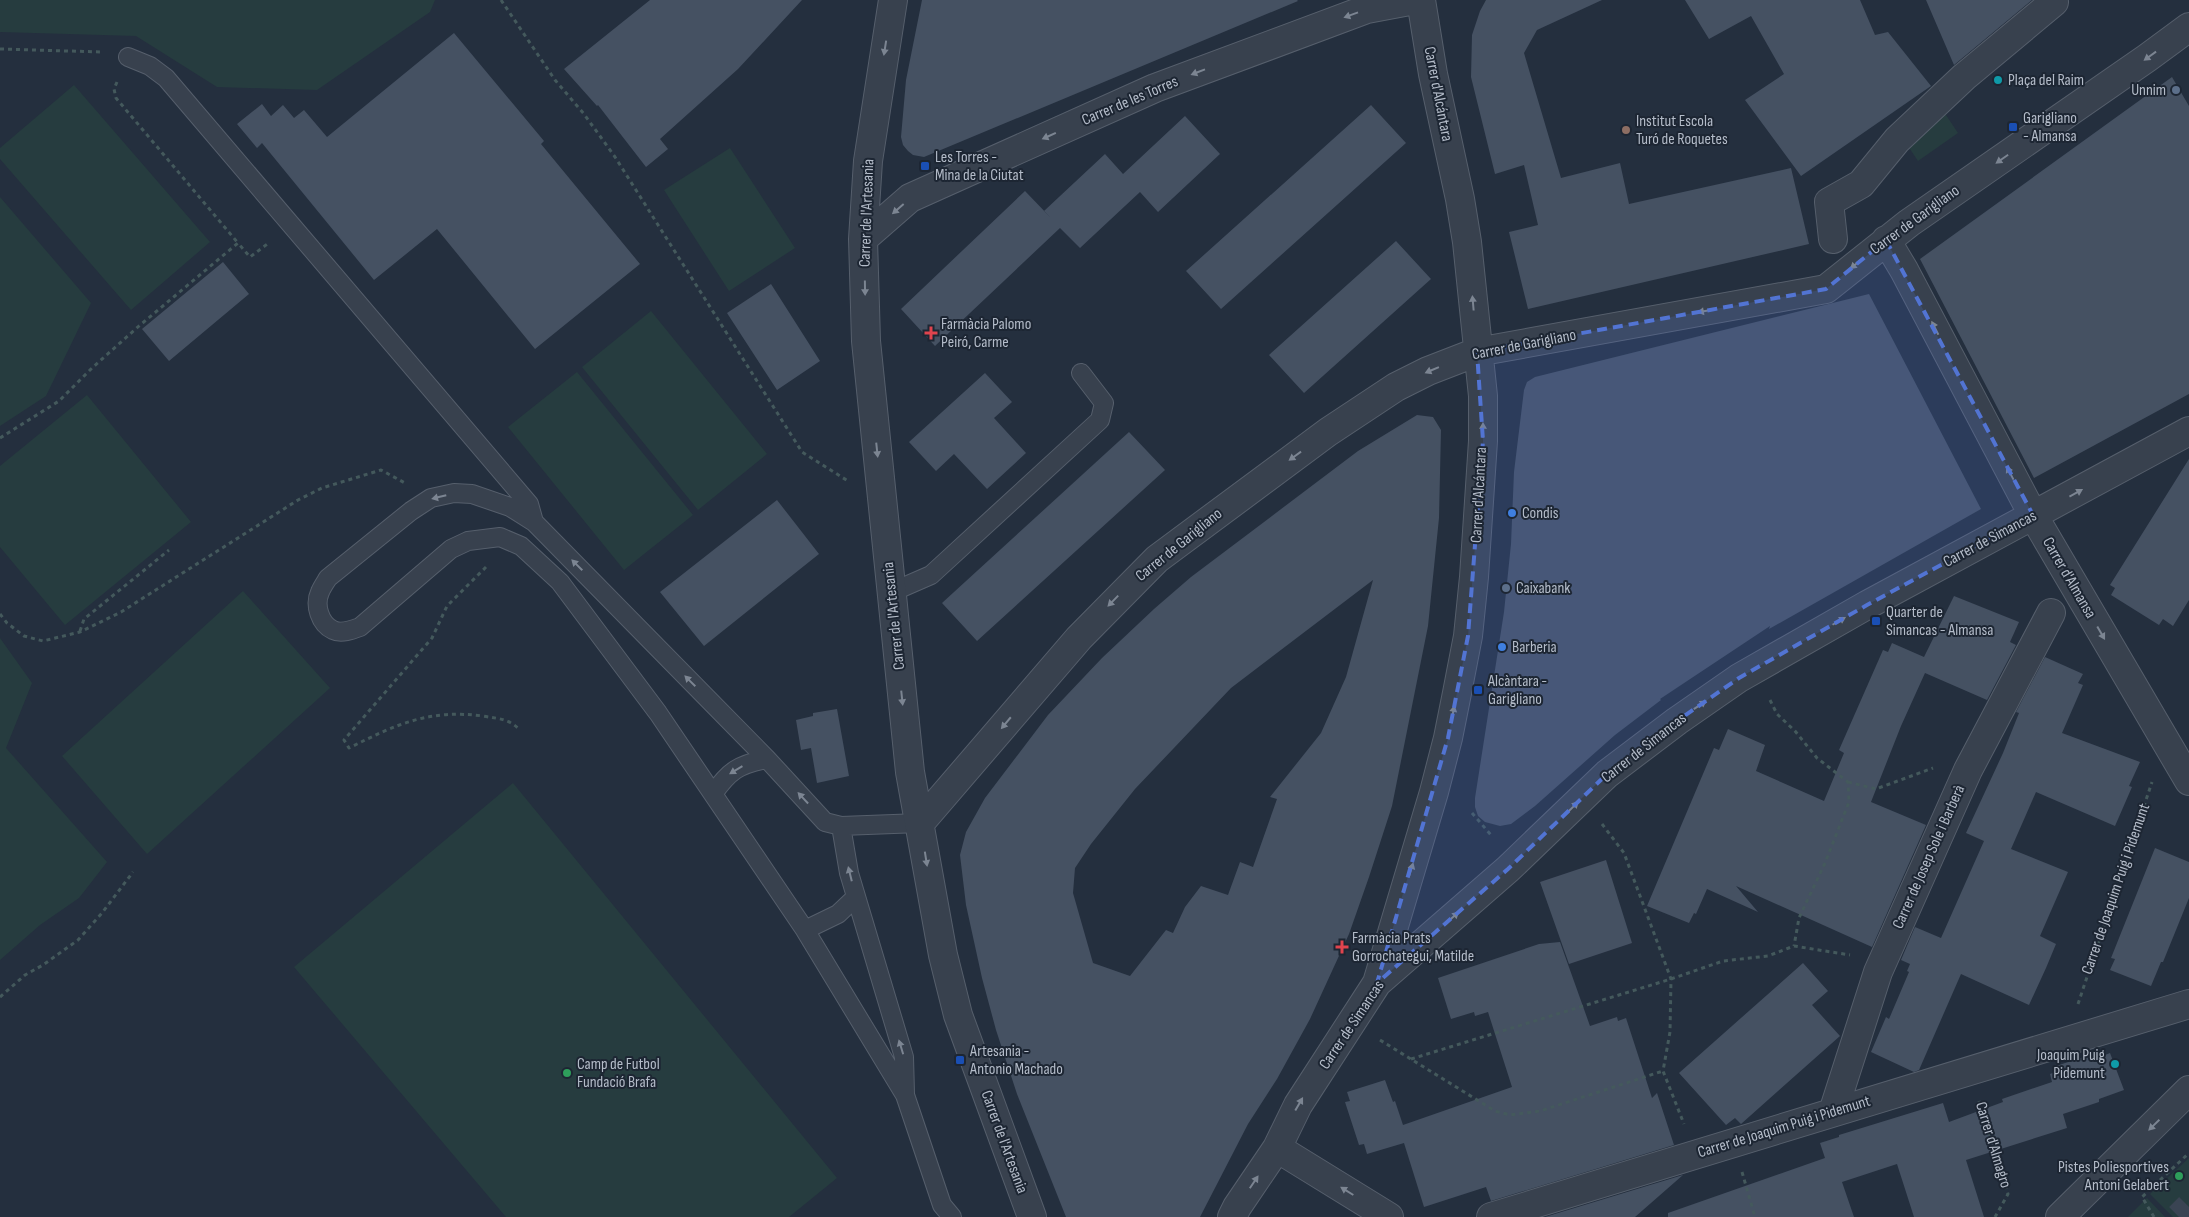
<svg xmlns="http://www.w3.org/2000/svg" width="2189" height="1217" font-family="'Sofia Sans Condensed',sans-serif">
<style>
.green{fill:#263c3f}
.building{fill:#455162;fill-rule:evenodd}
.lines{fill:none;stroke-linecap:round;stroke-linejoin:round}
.trunk-tunnel{stroke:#3a4453;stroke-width:28;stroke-dasharray:28 14;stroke-linecap:butt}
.service-casing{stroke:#565f6c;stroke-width:20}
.pedestrian-casing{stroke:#565f6c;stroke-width:30}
.minor-casing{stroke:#565f6c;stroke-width:30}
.tertiary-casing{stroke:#565f6c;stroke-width:30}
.path{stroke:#44595c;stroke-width:3;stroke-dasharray:4 4;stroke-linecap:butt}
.service{stroke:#38414e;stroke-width:18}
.pedestrian{stroke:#38414e;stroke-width:28}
.minor{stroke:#38414e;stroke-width:28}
.tertiary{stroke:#38414e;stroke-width:28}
.oneway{fill:#7c8592}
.marked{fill:#5274d3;fill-opacity:0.2;stroke:#5274d3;stroke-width:4;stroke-dasharray:10 6;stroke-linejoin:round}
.culture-dot{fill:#0f9aa8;stroke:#1d2633;stroke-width:2}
.service-dot{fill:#5c6f8a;stroke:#1d2633;stroke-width:2}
.transit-dot{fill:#1a4fb4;stroke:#1d2633;stroke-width:2}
.education-dot{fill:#8d6e63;stroke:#1d2633;stroke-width:2}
.health-dot{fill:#e0444e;stroke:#1d2633;stroke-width:2}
.shop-dot{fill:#3f7fe0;stroke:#1d2633;stroke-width:2}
.leisure-dot{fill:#2e9e5b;stroke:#1d2633;stroke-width:2}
.labels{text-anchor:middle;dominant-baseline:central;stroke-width:4;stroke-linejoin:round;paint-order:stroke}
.poi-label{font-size:16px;fill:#b4bcc9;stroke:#1d2633;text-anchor:start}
.street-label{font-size:16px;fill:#b4bcc9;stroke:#1d2633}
</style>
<rect width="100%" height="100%" fill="#242f3e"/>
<!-- green -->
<path class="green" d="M0,0H435L430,12L317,90L217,87L136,36L0,32Z
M74,85L210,242L131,310L0,159V148Z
M1944,112L1958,133L1918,161L1904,140Z
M730,148L795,248L729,291L664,190Z
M0,197L91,303L46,396L0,426Z
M651,311L767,454L698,510L582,367Z
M577,372L693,515L624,570L508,427Z
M87,395L191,522L65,625L0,547V466Z
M243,591L330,688L147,854L62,756Z
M0,638L32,683L6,748L107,862L79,898L40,925L0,960Z
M513,783L837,1178L789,1217H506L294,967Z
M2189,1158V1217H2173L2150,1194Z
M2147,1198L2165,1217H2128Z"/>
<!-- building -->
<path class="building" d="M650,0H802L738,69L660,139L668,149L646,167L598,105L597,106L564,69Z
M922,0H1297L1298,1L924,157L913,155L908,151L903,145L901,137L906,80Z
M1486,0H1602L1537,30L1524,53L1561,178L1620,163L1629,204L1791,168L1809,244L1528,309L1509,232L1538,225L1524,165L1495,174L1471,77L1472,35L1480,11Z
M1685,0H1860L1875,35L1888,32L1931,86L1801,176L1745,100L1784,74L1751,16L1709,39Z
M1926,0H2032L1954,65Z
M454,33L544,141L541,144L640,264L535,349L437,229L374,280L262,143L257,148L237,124L262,104L271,116L283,105L294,118L304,110L327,137Z
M2172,77L2189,106V394L2034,478L1920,259Z
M1371,105L1406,143L1221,309L1186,271Z
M1185,116L1220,154L1158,212L1140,192L1080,248L1060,228L935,346L901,309L1025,191L1050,217L1044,211L1105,154L1123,174Z
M1396,241L1431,279L1304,393L1269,355Z
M223,262L249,294L169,361L142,329Z
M771,284L820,361L777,390L727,313Z
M1869,294L1981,509L1769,629L1770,626L1660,699L1661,700L1615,735L1535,806L1511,824L1500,826L1485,822L1478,816L1475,807V798L1504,612L1511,544L1514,472L1524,390L1527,382L1535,377Z
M985,373L1012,402L994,418L1026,453L987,489L954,454L936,471L909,442Z
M1417,415L1433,417L1441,430L1439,518L1428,626L1392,806L1369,877L1349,934L1310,1019L1277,1079L1248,1124L1200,1217H1066L1017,1094L996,1030L982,978L966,905L960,855L966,832L985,798L1048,715L1102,658L1154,609L1191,577L1358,451ZM1373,580L1346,677L1321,733L1270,797L1277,799L1253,867L1240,862L1228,895L1201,886L1185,907L1173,933L1166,930L1130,976L1093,963L1073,893L1075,868L1091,844L1135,789L1231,688Z
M1129,432L1165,470L977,641L942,603Z
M2189,459V600L2173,626L2163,619L2159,625L2111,595L2115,588L2110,585Z
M777,500L819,554L704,646L660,592Z
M1954,596L2019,622L2010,642L2016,645L1987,700L1925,673L1901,726L1871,802L1926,825L1872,947L1736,886L1758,912L1707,889L1696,914L1694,913L1689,923L1647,906L1714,748L1719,750L1728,729L1765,745L1756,771L1824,801L1844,753L1839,750L1883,650L1888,652L1892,643L1924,657Z
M2045,657L2083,674L2078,683L2083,685L2062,733L2140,762L2129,786L2132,787L2115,826L2036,792L2011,849L2068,872L2040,936L2056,944L2046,968L2029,1005L1961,974L1919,1070L1914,1072L1871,1052L1886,1017L1889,1019L1909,972L1907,971L1910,964L1901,960L1915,927L1941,938L1984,841L1966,833L2003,753L2019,713L2016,712Z
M837,709L849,776L817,783L811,748L801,750L796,720L813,716V713Z
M2155,848L2189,862V898L2163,962H2161L2151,986L2110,970L2115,959L2111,958Z
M1606,860L1632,943L1569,964L1540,882Z
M1560,942L1590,1026L1617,1017L1618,1021L1626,1018L1652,1098L1657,1093L1674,1145L1491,1201L1486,1187L1424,1207L1404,1143L1367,1154L1364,1144L1359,1145L1345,1102L1350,1101L1347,1092L1385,1080L1393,1102L1395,1101L1403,1125L1512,1087L1488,1012L1475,1016L1474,1012L1451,1019L1438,978L1539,944Z
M1803,963L1828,991L1812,1005L1840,1036L1741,1124L1735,1118L1726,1125L1679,1073Z
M2099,1052L2100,1057L2110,1053L2124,1090L2099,1099V1102L2063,1114L2067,1128L1966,1160L1984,1217H1914L1897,1164L1842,1182L1854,1217H1668V1213L1825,1158L1820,1143L1839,1137V1135L1943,1103L1949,1122L2003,1102L2002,1099L2052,1082L2050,1074L2058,1071L2056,1066Z
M1683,1175L1635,1217H1545Z"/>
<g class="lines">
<!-- trunk-tunnel -->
<path class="trunk-tunnel" d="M2179,1217L2189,1207"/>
<!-- service casing -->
<g class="service-casing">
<path id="service" d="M128,57L150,66L166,78L529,504L534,522
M892,592L931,575L1100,420L1104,403L1081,373
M713,794C729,771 739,764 767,759
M920,823L841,826L825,822L767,759L534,522L510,507L472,494L454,493L431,498L411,511L328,578C325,583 322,587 320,592C314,605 320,624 333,630C341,634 352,630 360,627L451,549L468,541L500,537L521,546L560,582L658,713L805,930L905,1095L942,1205L952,1217
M841,826L849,873L904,1057L905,1094
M805,930L838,914L856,897"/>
</g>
<!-- pedestrian casing -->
<g class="pedestrian-casing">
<path id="pedestrian" d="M1833,239L1829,202L1861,184L1897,140L1964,77L2054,2
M1833,1112L1878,972L1968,770L2051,613
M1491,1217L2189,1004"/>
</g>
<!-- minor casing -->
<g class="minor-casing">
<path id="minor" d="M893,0L868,161L863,239L866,341L910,772L943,955L958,1015L1032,1217
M863,239L910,198L1155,88L1367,9L1415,0
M1886,240L1904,270L2033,515L2189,781
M920,823L1079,638L1157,559L1328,432L1396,387L1428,371L1477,352L1826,289L1909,223L2147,58L2189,27
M1377,983L1434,792L1448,738L1457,693L1468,636L1474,577L1483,441V396L1467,242L1460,199L1433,74L1421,0
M1277,1148L1389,1217
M1232,1217L1237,1207L1277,1148L1298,1105L1377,983L1508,869L1607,774L1677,721L1739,678L1867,605L2189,431"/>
</g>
<!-- tertiary casing -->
<g class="tertiary-casing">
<path id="tertiary" d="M2060,1217L2189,1090"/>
</g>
<!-- path -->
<path class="path" d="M501,0L555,80L584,114L615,157L802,452L848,481
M0,49L102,52
M117,82L114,89L116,98L238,243
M0,438L59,401L92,368L139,326L238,243L250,257L270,242
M486,567L447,606L432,638L344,740L349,748C397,724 429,709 483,716C499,719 507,718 519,729
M0,614L7,623L24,636L43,641L80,632L121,612L298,500L322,488L381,470L405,483
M80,631L84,619L169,550
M1770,700L1777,714L1795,731L1817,758L1848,782L1849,802L1825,863L1799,918L1794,946
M1848,782L1876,789L1933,768
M1472,813L1491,835
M1602,824L1624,853L1671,979L1670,1032L1663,1071L1684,1124
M0,997L25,975L43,965L78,940L102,913L133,872
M2078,1004L2152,782
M1380,1040L1495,1111L1510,1115L1540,1111L1663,1071
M1411,1059L1671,979L1723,961L1768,956L1794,946L1850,955
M1979,1101L2008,1194L1995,1217
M1742,1172L1755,1217
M2154,1217L2142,1197L2189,1153"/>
<!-- service -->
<use href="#service" class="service"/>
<!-- pedestrian -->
<use href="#pedestrian" class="pedestrian"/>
<!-- minor -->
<use href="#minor" class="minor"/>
<!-- tertiary -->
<use href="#tertiary" class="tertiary"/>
</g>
<!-- one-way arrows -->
<defs><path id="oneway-solid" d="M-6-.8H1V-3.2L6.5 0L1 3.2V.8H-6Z" transform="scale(1.25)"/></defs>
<g class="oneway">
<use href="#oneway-solid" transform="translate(1351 15) rotate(160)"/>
<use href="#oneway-solid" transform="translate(885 48) rotate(99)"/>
<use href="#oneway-solid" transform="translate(2150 56) rotate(144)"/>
<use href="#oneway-solid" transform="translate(1198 72) rotate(159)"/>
<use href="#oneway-solid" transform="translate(1049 136) rotate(156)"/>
<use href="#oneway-solid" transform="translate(2002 159) rotate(145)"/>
<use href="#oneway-solid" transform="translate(898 209) rotate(139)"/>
<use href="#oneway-solid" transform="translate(1856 264) rotate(140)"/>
<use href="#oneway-solid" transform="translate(865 288) rotate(89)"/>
<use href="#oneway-solid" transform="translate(1473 303) rotate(-95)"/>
<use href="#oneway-solid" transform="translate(1705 311) rotate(170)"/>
<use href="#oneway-solid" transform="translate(1935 328) rotate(-117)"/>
<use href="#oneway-solid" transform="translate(1432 370) rotate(157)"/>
<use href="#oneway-solid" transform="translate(1483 430) rotate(-90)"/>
<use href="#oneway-solid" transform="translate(877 450) rotate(84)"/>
<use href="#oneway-solid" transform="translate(1295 456) rotate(144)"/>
<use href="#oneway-solid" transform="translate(2010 473) rotate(-118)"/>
<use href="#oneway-solid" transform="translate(2076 493) rotate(-29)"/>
<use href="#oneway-solid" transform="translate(439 497) rotate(166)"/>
<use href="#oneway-solid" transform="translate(577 565) rotate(-135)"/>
<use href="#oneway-solid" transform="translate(1113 601) rotate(134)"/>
<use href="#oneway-solid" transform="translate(1839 621) rotate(-30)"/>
<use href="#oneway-solid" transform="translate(2101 633) rotate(60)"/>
<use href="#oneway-solid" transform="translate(690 681) rotate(-135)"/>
<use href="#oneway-solid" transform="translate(902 698) rotate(84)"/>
<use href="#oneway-solid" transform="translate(1700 705) rotate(-34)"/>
<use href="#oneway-solid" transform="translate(1453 713) rotate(-79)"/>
<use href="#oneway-solid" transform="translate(1006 723) rotate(130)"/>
<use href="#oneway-solid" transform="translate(736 770) rotate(149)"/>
<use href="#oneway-solid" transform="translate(803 798) rotate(-133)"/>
<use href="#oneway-solid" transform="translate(1573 807) rotate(-44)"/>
<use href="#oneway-solid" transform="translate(926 859) rotate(81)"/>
<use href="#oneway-solid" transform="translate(1411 870) rotate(-73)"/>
<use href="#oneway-solid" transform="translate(850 874) rotate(-104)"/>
<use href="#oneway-solid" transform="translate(1453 917) rotate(-41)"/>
<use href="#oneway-solid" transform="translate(901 1047) rotate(-107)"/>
<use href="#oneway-solid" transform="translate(1299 1104) rotate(-60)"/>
<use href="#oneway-solid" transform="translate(2154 1125) rotate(136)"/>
<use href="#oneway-solid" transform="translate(1254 1182) rotate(-56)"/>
<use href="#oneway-solid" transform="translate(1347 1191) rotate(-148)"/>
</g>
<!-- marked area -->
<path class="marked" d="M1886,240L2033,515L1867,605L1739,678L1677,721L1607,774L1508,869L1377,983L1448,738L1468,636L1483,441L1477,352L1826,289Z"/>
<!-- markers -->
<g class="culture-dot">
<circle cx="1998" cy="80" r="5"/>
<circle cx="2115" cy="1064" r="5"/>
</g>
<g class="service-dot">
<circle cx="2176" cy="90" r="5"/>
<circle cx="1506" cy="588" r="5"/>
</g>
<g class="transit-dot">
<rect x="2008" y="122" width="10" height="10" rx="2.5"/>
<rect x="920" y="161" width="10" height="10" rx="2.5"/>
<rect x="1871" y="616" width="10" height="10" rx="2.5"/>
<rect x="1473" y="685" width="10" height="10" rx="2.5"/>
<rect x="955" y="1055" width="10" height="10" rx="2.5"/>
</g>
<circle class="education-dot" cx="1626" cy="130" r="5"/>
<g class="health-dot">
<path d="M928.5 325.5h5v5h5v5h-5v5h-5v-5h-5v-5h5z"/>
<path d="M1339.5 939.5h5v5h5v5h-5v5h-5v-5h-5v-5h5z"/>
</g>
<g class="shop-dot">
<circle cx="1512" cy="513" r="5"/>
<circle cx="1502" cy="647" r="5"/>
</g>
<g class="leisure-dot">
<circle cx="567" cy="1073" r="5"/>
<circle cx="2179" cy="1176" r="5"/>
</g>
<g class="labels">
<!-- poi labels -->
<g class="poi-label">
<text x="2008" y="80">Plaça del Raim</text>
<text x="2166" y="90" text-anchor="end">Unnim</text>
<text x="2023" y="118">Garigliano<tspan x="2023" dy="18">- Almansa</tspan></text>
<text x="1636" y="121">Institut Escola<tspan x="1636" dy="18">Turó de Roquetes</tspan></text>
<text x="935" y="157">Les Torres -<tspan x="935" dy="18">Mina de la Ciutat</tspan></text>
<text x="941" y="324">Farmàcia Palomo<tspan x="941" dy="18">Peiró, Carme</tspan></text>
<text x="1522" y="513">Condis</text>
<text x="1516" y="588">Caixabank</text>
<text x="1886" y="612">Quarter de<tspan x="1886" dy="18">Simancas - Almansa</tspan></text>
<text x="1512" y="647">Barberia</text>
<text x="1488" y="681">Alcàntara -<tspan x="1488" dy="18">Garigliano</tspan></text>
<text x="1352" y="938">Farmàcia Prats<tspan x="1352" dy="18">Gorrochategui, Matilde</tspan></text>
<text x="970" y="1051">Artesania -<tspan x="970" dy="18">Antonio Machado</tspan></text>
<text x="2105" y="1055" text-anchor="end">Joaquim Puig<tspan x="2105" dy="18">Pidemunt</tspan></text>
<text x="577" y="1064">Camp de Futbol<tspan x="577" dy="18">Fundació Brafa</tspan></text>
<text x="2169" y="1167" text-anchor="end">Pistes Poliesportives<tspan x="2169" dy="18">Antoni Gelabert</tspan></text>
</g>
<!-- street labels -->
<g class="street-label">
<text transform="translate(1438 94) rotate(79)">Carrer d'Alcántara</text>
<text transform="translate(1130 101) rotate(-23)">Carrer de les Torres</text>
<text transform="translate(867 213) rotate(-88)">Carrer de l'Artesania</text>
<text transform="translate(1915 220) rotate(-36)">Carrer de Garigliano</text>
<text transform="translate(1524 345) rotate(-11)">Carrer de Garigliano</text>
<text transform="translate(1479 495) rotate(-87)">Carrer d'Alcántara</text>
<text transform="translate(1990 539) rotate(-28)">Carrer de Simancas</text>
<text transform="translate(1179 545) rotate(-39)">Carrer de Garigliano</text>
<text transform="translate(2069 578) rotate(60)">Carrer d'Almansa</text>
<text transform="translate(894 616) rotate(-96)">Carrer de l'Artesania</text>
<text transform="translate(1644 748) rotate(-38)">Carrer de Simancas</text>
<text transform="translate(1929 857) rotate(-66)">Carrer de Josep Sole i Barberà</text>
<text transform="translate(2116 889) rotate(-71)">Carrer de Joaquim Puig i Pidemunt</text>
<text transform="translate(1352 1025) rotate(-56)">Carrer de Simancas</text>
<text transform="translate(1784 1127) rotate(-17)">Carrer de Joaquim Puig i Pidemunt</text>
<text transform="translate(1004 1142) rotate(70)">Carrer de l'Artesania</text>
<text transform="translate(1993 1145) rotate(73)">Carrer d'Almagro</text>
</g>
</g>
</svg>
